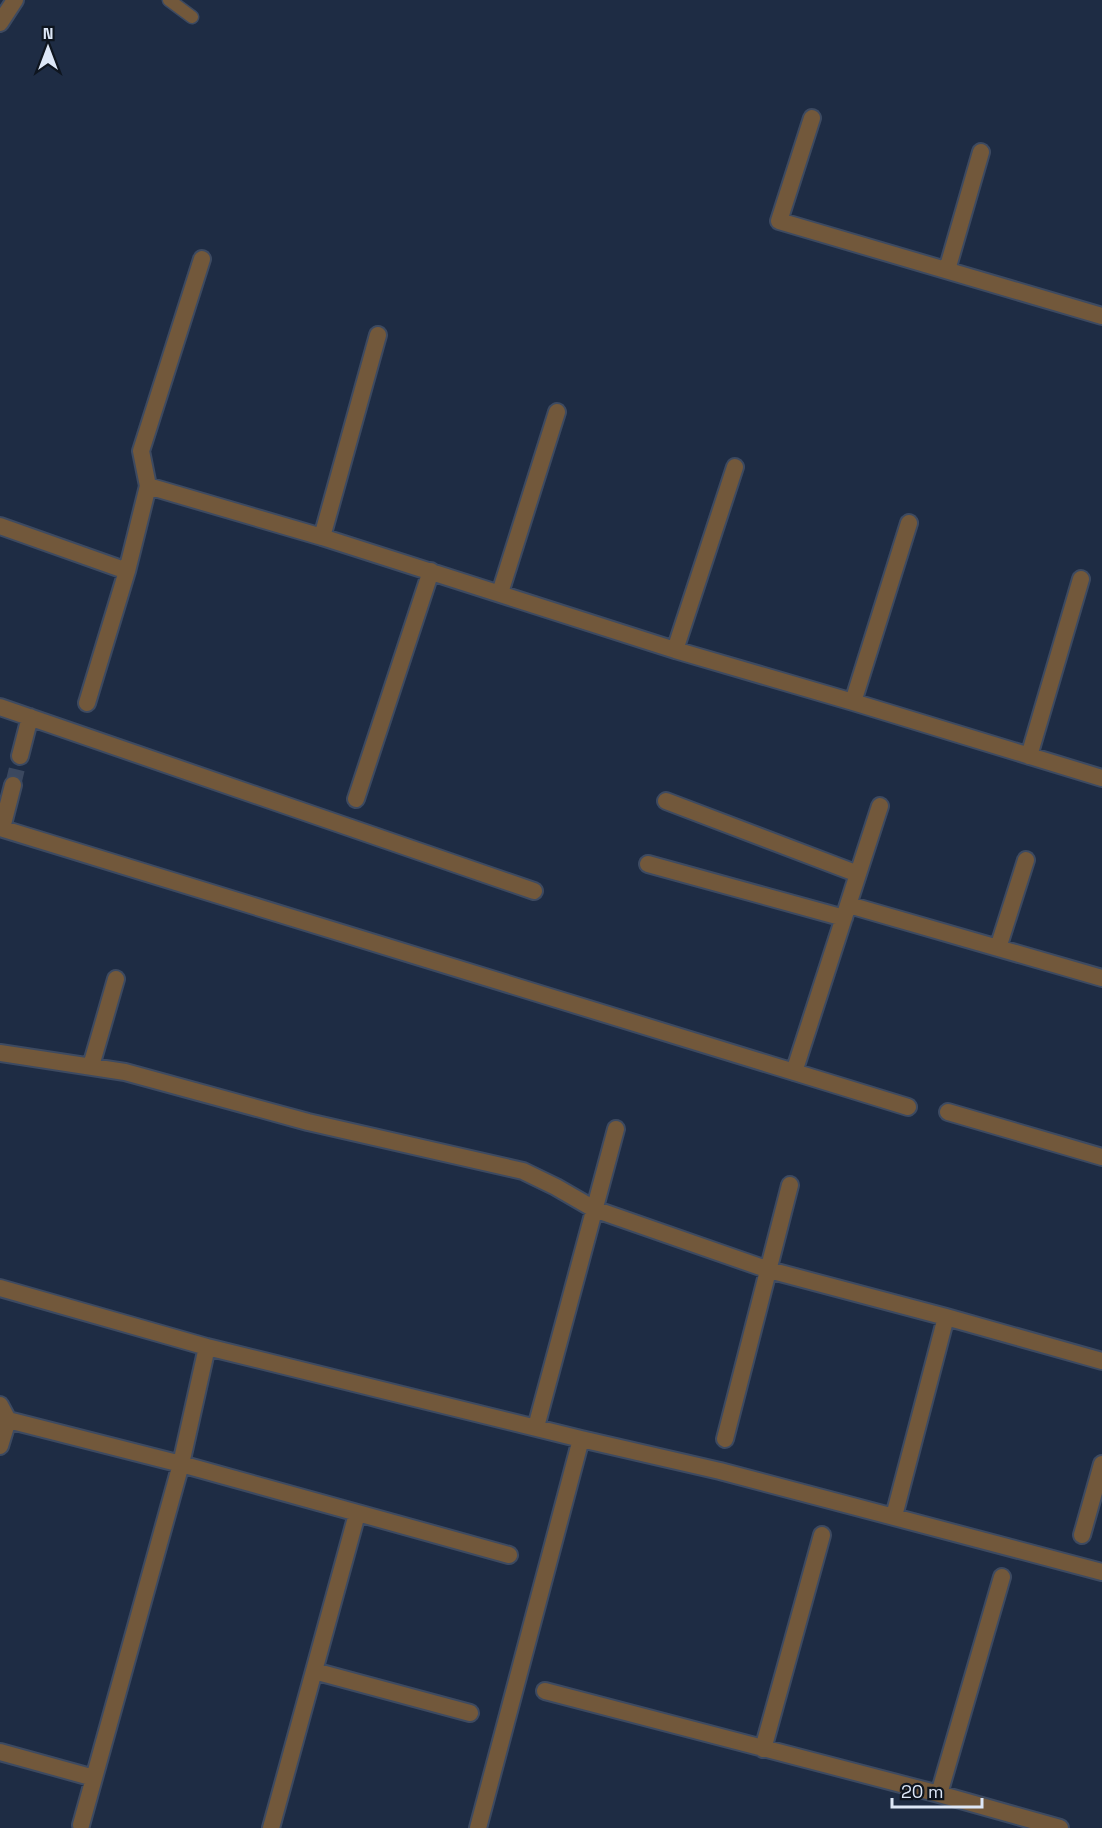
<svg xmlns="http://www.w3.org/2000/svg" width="1102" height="1828" font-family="'Space Grotesk',sans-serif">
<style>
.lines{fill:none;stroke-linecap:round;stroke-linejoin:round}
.minor-tunnel{stroke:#3b485f;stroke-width:16;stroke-dasharray:16 8;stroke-linecap:butt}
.service-casing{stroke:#3d4a61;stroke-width:15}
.minor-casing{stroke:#3d4a61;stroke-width:20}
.service{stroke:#72583b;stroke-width:12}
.minor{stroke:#72583b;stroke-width:16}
</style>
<rect width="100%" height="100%" fill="#1e2c44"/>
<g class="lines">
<!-- minor-tunnel -->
<path class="minor-tunnel" d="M13,785L20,756"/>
<!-- service casing -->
<g class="service-casing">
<path id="service" d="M169,0L192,17"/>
</g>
<!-- minor casing -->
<g class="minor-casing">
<path id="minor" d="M0,23L15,0
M812,118L779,221L1102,316
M947,270L981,152
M148,486L322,537L675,650L853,702L1102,778
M0,526L127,571
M322,537L378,335
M500,593L557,412
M675,650L735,467
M853,702L909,523
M87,703L127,571L148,486L141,451L202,259
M0,707L534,891
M20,756L30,717
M1029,756L1081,579
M356,799L431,571
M666,801L858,874
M0,828L908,1107
M2,828L13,785
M648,864L844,918
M849,905L1102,978
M998,948L1026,860
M0,1053L125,1072L308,1122L523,1171L556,1187L594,1209L769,1270L946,1317L1102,1361
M91,1066L116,979
M794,1072L880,806
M948,1112L1102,1157
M0,1288L207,1347L581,1439L720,1471L1102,1572
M0,1405L8,1420L181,1464L509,1555
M536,1427L616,1129
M725,1439L790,1185
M0,1446L8,1420
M894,1516L946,1317
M1082,1535L1102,1464
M314,1671L470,1713
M545,1691L939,1794L1060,1828
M763,1749L822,1535
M0,1752L94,1778
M939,1794L1002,1577
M81,1825L181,1464L207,1347
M271,1828L357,1514
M478,1828L581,1439"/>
</g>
<!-- service -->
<use href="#service" class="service"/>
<!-- minor -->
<use href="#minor" class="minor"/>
</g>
<!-- north arrow -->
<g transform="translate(48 48)" stroke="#0e151f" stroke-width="4.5" paint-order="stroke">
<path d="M0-4.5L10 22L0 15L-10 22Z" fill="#dde7f7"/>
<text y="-9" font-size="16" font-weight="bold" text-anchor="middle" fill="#dde7f7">N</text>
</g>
<!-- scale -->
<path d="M892 1798v9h90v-9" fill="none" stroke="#dde7f7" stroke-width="3"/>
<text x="901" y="1798" font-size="18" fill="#dde7f7" stroke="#0e151f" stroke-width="4.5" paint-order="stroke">20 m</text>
</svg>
